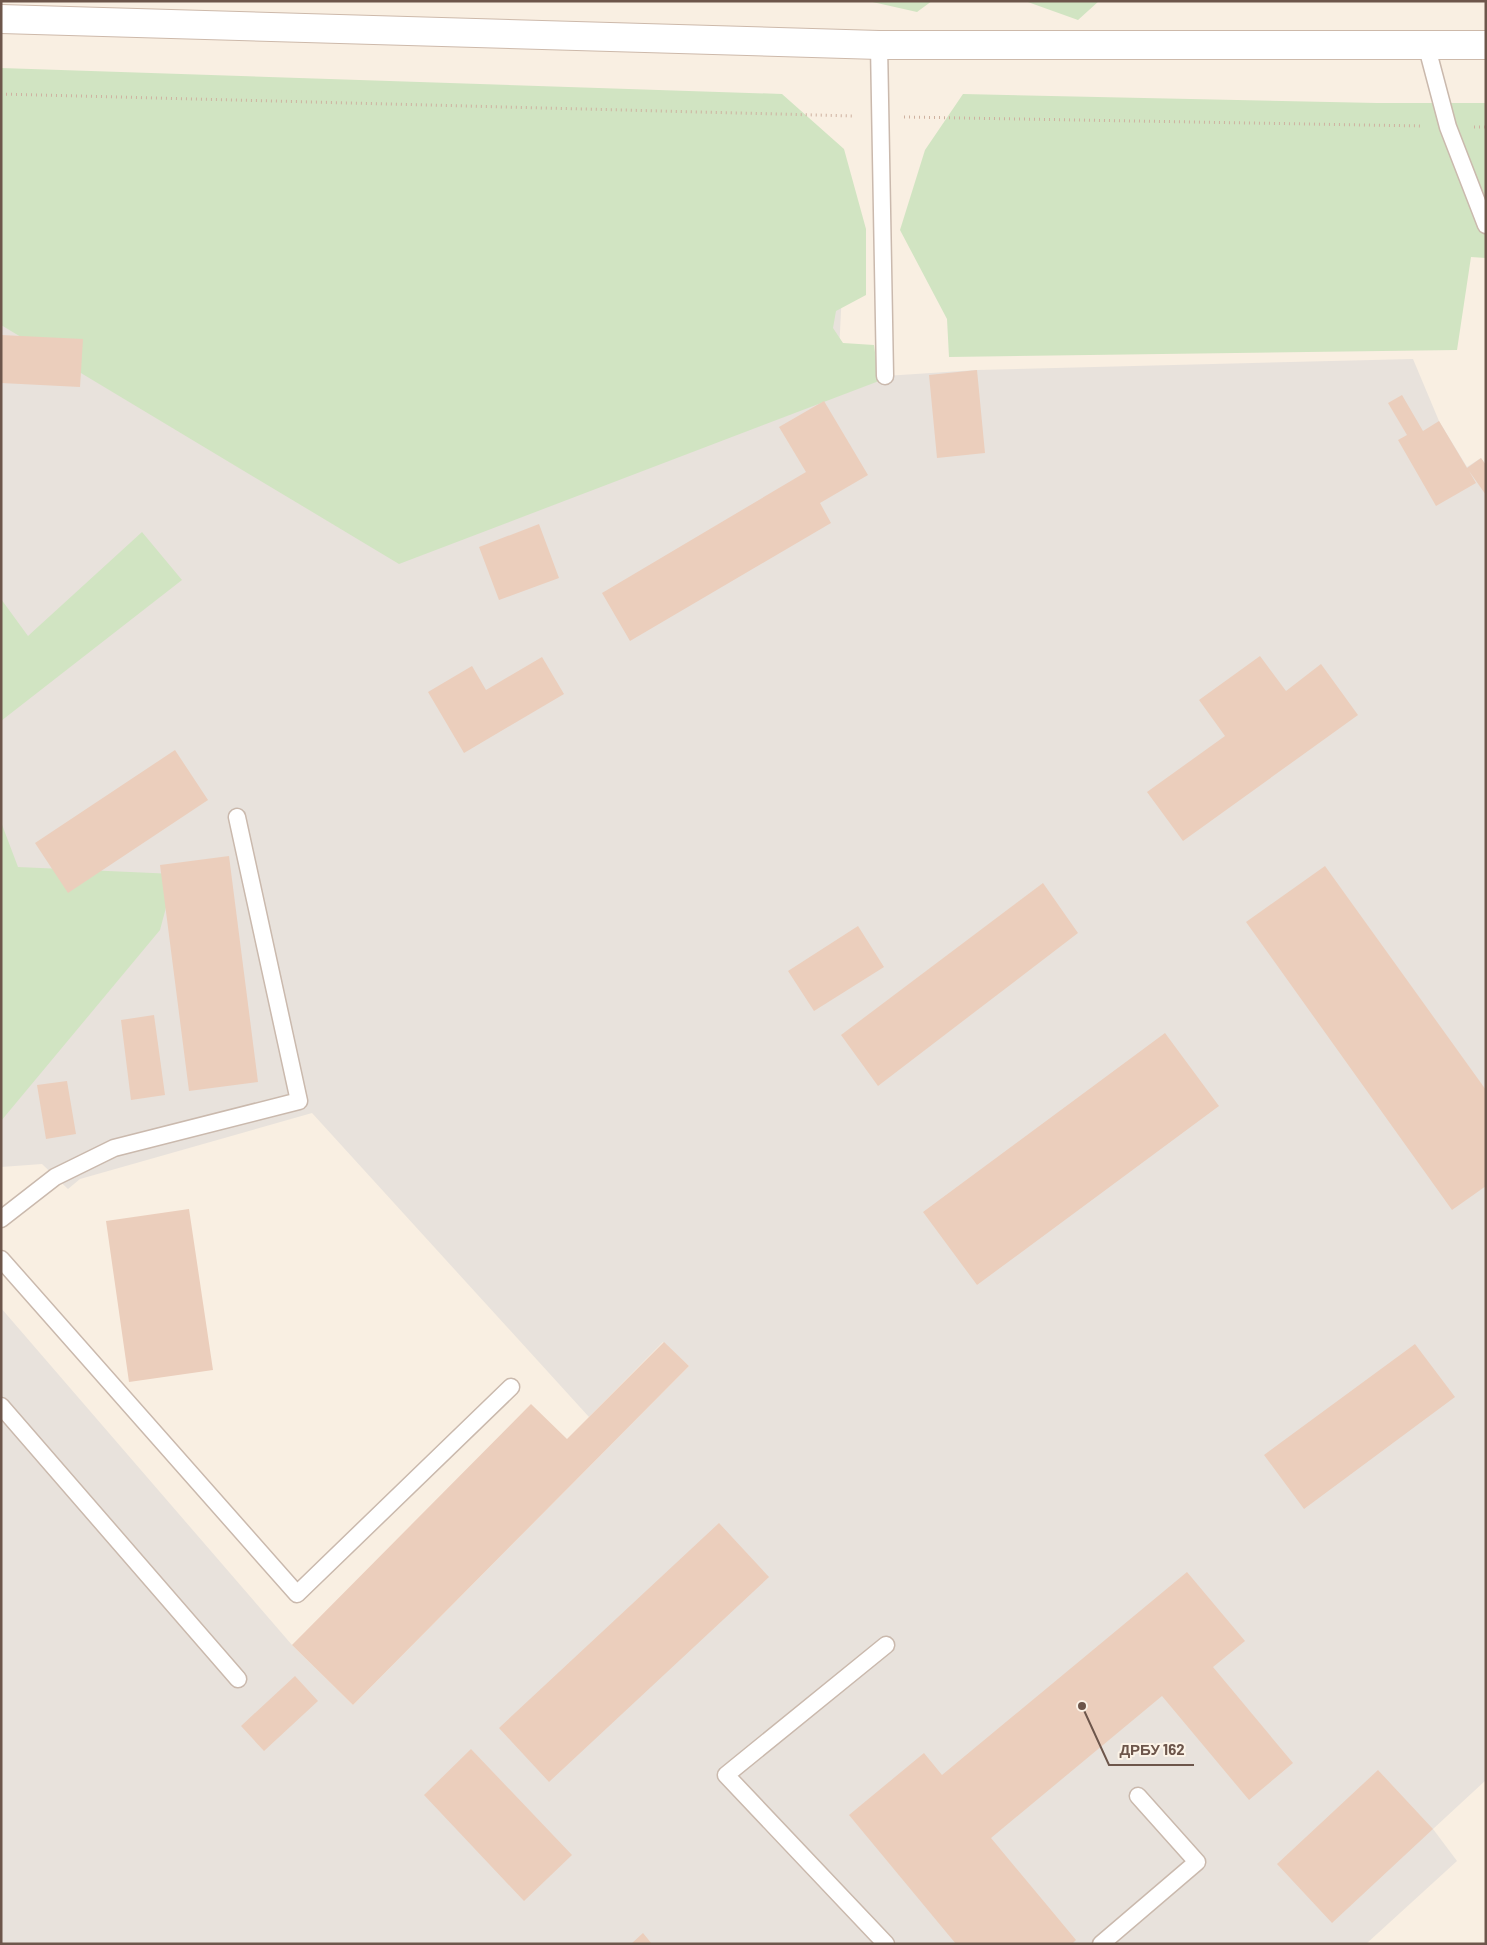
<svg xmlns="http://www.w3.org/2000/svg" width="1487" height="1945" font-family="Barlow,sans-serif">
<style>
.industrial{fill:#e8e2dc}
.green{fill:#d1e4c2}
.building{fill:#ebcebc}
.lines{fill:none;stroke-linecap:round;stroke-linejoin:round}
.lane-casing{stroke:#cab9ad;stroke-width:19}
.secondary-casing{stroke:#cdb9aa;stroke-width:30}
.path{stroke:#cfb1a0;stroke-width:3;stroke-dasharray:1 4;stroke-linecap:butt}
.lane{stroke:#fff;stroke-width:16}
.secondary{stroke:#fff;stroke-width:28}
.leader{fill:none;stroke:#6d564b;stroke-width:2}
.callout-dot{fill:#6d564b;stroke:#fcf3e7;stroke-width:2}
.callout-label{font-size:15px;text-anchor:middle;font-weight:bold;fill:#6d564b;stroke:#fcf3e7;stroke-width:4;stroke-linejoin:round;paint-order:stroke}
</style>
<rect width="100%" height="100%" fill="#f9efe2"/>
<!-- industrial -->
<path class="industrial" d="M844,252L838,371L885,376L977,370L1413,359L1439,421L1467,467L1481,458L1486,465V1780L1433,1829L1457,1861L1366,1944H1V1308L292,1645L353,1705L689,1366L663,1342L589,1417L312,1113L80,1179L68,1189L42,1164L1,1167V290Z"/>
<!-- green -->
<path class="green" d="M868,1H932L917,12Z
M1025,1H1099L1078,20Z
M1,68L782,94L844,149L866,229V295L836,311L833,328L843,343L874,345L879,381L399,564L1,325Z
M963,94L1377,103H1486V258L1471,257L1457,350L949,357L947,319L900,230L925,150Z
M142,532L182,580L1,721V599L28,636Z
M1,822L18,867L175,874L160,930L1,1121Z"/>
<!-- building -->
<path class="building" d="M1,335L83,339L80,387L1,383Z
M977,370L985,453L937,458L929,375Z
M1402,395L1423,431L1439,421L1467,468L1481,458L1486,465V495L1469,471L1476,483L1436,506L1398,440L1407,435L1388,403Z
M824,401L868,475L820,503L831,523L630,641L602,593L806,472L779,427Z
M539,524L559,578L499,600L479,547Z
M1260,656L1286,691L1321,664L1358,715L1183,841L1147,792L1225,736L1199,700Z
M542,657L564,694L464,753L428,692L472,666L486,690Z
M175,750L208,800L68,893L35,843Z
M229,856L258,1082L189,1091L160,865Z
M1325,866L1486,1090V1186L1452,1210L1246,922Z
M1043,883L1078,933L878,1086L841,1035Z
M858,926L884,967L814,1011L788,971Z
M154,1015L165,1095L131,1100L121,1020Z
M1165,1033L1219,1106L977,1285L923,1212Z
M67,1081L76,1134L46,1139L37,1085Z
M189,1209L213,1370L129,1382L106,1221Z
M664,1342L689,1366L353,1705L292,1645L531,1404L567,1439Z
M1415,1344L1455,1397L1304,1509L1264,1455Z
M719,1523L769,1577L549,1782L499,1728Z
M1187,1572L1245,1641L1213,1667L1293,1763L1249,1800L1162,1696L991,1838L1076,1940L1072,1944H956L849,1815L924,1753L942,1775Z
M295,1676L318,1701L264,1751L241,1726Z
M471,1749L572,1855L524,1901L424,1795Z
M1378,1770L1433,1829L1332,1923L1277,1864Z
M643,1933L652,1944H631Z"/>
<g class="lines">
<!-- lane casing -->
<g class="lane-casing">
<path id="lane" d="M1426,44L1448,127L1486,225
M879,45L885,376
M1,1219L55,1177L114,1148L299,1101L237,817
M1,1259L297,1594L511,1387
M1,1406L238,1679
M886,1944L726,1775L886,1645
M1101,1944L1197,1862L1138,1796"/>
</g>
<!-- secondary casing -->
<g class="secondary-casing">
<path id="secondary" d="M1,19L879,45H1486"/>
</g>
<!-- path -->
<path class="path" d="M1,94L855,116
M904,117L1423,126
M1474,127H1486"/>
<!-- lane -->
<use href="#lane" class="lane"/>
<!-- secondary -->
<use href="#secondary" class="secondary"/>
</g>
<!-- callouts -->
<path class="leader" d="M1082 1706L1109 1765H1194"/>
<circle class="callout-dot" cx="1082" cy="1706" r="5"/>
<g class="callout-label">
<text x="1152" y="1755">ДРБУ 162</text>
</g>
<!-- border -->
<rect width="1487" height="1945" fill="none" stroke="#6d564b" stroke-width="5"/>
</svg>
